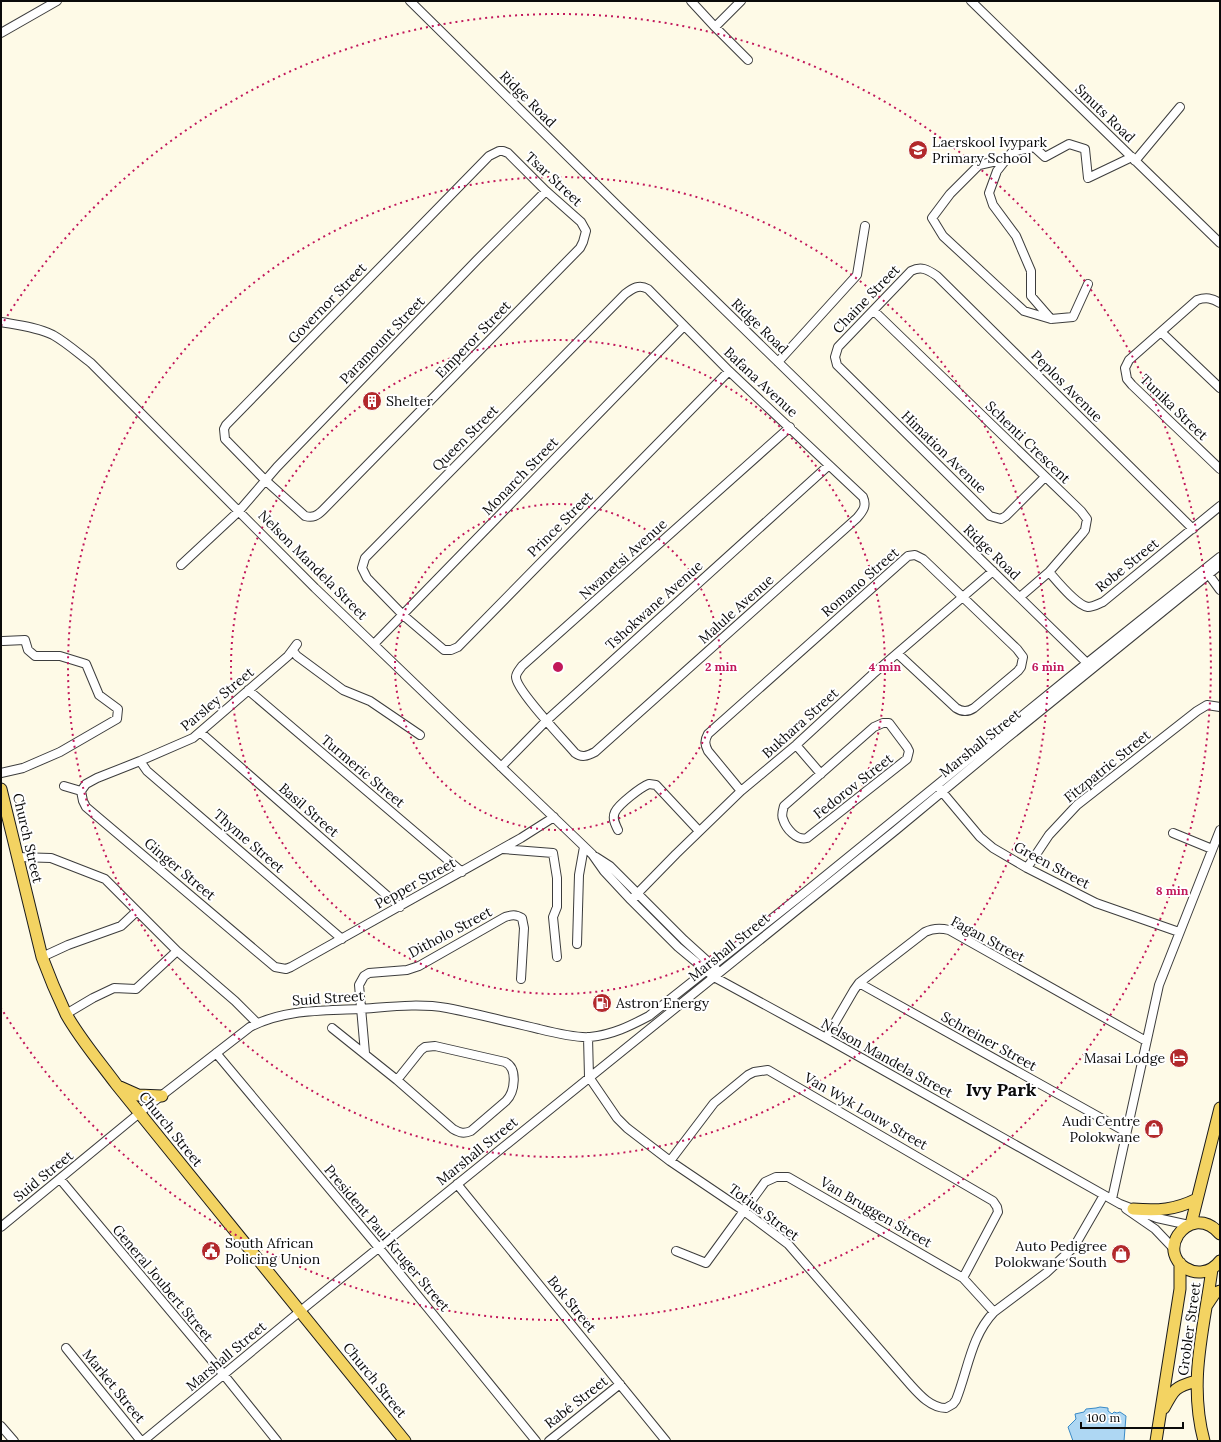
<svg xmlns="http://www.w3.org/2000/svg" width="1221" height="1442" font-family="Lora,serif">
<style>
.water{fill:#aed7f3;stroke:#398ac7}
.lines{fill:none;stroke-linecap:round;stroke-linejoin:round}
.minor-casing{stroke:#3d3d3d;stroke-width:10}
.major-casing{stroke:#1b1b1b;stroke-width:13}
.minor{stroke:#fff;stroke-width:8}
.major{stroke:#f3d362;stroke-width:11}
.ring{fill:none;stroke:#c2185b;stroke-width:2;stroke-dasharray:2 4}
.labels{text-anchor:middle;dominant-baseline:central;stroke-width:4;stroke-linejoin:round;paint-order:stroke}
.street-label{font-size:14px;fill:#0a0a0a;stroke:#fff}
.poi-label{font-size:14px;fill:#0a0a0a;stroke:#fff;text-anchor:start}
.district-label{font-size:18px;font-weight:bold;fill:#0a0a0a;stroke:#fff}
.centre{fill:#c2185b;stroke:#fff;stroke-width:2}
.ring-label{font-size:12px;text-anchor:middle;font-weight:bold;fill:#c2185b;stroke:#fff;stroke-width:4;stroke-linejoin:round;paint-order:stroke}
</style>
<rect width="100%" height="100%" fill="#fefae7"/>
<!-- water -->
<path class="water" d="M1100,1407L1108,1408V1411L1112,1414L1114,1412L1117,1413L1120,1412L1126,1416L1124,1441H1073L1068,1427L1076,1419L1075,1414L1084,1412L1086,1409L1096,1408Z"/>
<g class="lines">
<!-- minor casing -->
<g class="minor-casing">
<path id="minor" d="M410,1L619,207L1090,666
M691,1L715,27L748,60
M971,1L1220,243
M715,27L741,1
M1,33L57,1
M499,151H503L508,153L546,191L581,222L586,231L583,242L580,248L323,510C317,516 313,518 305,516L265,480L225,439L224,429L226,425L489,156Z
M1006,159L979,165L950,194L932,218L943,236L1024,311L1051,319L1073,317L1088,284
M1135,161L1180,107
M1220,303C1212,298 1206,297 1197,300L1129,360L1125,368L1127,379L1132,385L1220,469
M874,311L1081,511L1087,519L1085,530L1082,534L1049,572L1020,597
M1051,319L1031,296V271L1016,236L993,205L989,193L997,171L1012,152L1034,147L1045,157L1069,144L1085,149L1088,178L1132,157
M1,322C18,325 37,327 53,335C67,343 79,354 91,363L315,588L592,854L604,871L631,900L678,947L714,977L826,1038L1120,1204L1157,1218L1189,1225
M1161,332L1220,388
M778,362L857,275L865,226
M729,371L458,647L451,650H444L403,615L367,578L362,568L365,558L625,294C633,288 639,284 648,289L729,371L863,497C867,506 863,511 857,518L595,752C587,756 582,758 575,753C564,740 516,690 516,677C516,673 520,669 522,666L790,427
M1045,477L1006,516L1001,519L990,516L837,365L835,357L838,347L911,271C921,266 927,269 937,276L1193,529
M181,565L239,511L277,467L477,260L546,191
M1049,572C1057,581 1076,605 1088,607C1093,607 1098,604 1103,602L1220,506
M1209,575L1220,590
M374,644L684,326
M293,651L297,656L343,690L370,701L420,735
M248,690L462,872
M883,723H889L907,747L909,751L907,759L807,838C797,841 786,829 783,819C781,815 783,810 784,806L874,727Z
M200,732L400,907
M796,745L821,774
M140,761L147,771L342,939
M501,767L547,720L828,466
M1,773L23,768L60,752L117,719L118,709L99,695L86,664L60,656H35L28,650L25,640L3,641
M64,786L81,791
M938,787L980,837L993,848L1027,868L1096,903L1179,932
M81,791L83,801L86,807L275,967L286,969L291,967L521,838L554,817
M81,791L86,784L97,778L140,761L193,738L288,656L297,644
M741,791L708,751C705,745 704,741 708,734L908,556L915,555L923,559L1017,649L1023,657L1021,667L1018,671L974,708C968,712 962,712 956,708L898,654
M618,830C615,824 612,818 615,812C619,804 641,787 649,784L656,785L699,831
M1173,833L1212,849
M503,849L553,853L557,878V907L553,917L557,957
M17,857L51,858L105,879L177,951L136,989L114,988L93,998L66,1014
M596,857L610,866L684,940L716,969
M1027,868L1049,835L1077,805L1197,711L1207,705L1220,707
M631,900L676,854L741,791L796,745L873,674L993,571
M577,944L579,875L584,847
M177,951L235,1001L257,1023
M42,957L68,945L121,926L137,911
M859,983L1126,1132
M332,1028L397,1080L453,1129C460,1133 464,1134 471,1131L506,1101C515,1092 518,1068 505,1062L435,1046L425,1047L421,1050L397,1080
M588,1037L589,1077L617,1118L627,1128L670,1161L744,1211L788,1244L908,1382C918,1393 930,1408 946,1408L953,1404L956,1400C968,1370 971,1336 994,1312L1046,1273L1074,1247L1104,1195
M826,1038L854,990L859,983L925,932C933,928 941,928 949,930L1146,1041
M216,1053L379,1248L536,1441
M365,1053L359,985L364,976L369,973L407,970L419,966L505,917C512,915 515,914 522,918L524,928L521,979
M670,1161L714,1103L748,1075L754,1072L768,1070L993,1201L997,1207L998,1212L963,1278
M60,1179L224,1375L277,1441
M457,1184L666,1441
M1112,1199L1159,985L1220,830
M1126,1209L1155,1229L1174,1249
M1,1227L148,1106L250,1027C284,1009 322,1011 359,1009C389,1007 418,1003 447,1008C478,1014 508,1022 539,1029C551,1032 578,1038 590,1037C612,1035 630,1026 649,1016L808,890L1087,663L1220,557
M676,1251L706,1263L765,1182L776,1177H788L963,1278L994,1312
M66,1348L141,1441
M1,1426L14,1441
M143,1441L309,1304L896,830L1007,738L1220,565
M549,1441L620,1384"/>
</g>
<!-- major casing -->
<g class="major-casing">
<path id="major" d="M1,789L42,957C49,976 57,995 66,1014C80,1039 99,1061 116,1084L405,1441
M120,1087L138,1095L162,1096
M1133,1209C1158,1211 1175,1210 1197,1199
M1191,1224L1220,1108
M1220,1234C1214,1227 1206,1222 1196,1223C1189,1224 1182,1229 1178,1235C1161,1262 1200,1287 1220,1261
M1207,1305L1215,1293L1220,1291
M1164,1408C1174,1389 1175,1387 1196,1381
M1156,1441L1180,1289V1263
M1204,1441C1188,1381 1204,1329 1212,1269"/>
</g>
<!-- minor -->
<use href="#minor" class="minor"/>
<!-- major -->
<use href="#major" class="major"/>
</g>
<!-- distance rings -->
<g class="ring">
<circle cx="558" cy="667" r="163"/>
<circle cx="558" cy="667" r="327"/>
<circle cx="558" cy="667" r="490"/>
<path d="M1 326A653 653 0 1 1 1 1008"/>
</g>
<!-- icons -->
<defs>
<g id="school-disc" transform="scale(1)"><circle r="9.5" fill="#b2292c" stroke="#fff"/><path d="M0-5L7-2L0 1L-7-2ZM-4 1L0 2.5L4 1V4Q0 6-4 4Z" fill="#fff"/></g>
<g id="building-disc" transform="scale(1)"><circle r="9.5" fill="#b2292c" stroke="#fff"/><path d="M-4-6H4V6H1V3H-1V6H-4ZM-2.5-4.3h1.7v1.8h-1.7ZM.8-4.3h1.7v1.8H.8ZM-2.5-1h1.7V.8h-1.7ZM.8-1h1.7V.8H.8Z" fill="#fff"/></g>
<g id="fuel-disc" transform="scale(1)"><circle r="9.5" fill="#b2292c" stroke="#fff"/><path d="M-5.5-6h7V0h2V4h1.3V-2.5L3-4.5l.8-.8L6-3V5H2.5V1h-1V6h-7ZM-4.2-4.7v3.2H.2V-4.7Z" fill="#fff"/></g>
<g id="hotel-disc" transform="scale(1)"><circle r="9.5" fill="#b2292c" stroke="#fff"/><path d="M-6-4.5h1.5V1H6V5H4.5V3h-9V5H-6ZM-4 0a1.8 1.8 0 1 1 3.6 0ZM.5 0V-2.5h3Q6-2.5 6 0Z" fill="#fff"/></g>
<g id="shop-disc" transform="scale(1)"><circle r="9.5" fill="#b2292c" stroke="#fff"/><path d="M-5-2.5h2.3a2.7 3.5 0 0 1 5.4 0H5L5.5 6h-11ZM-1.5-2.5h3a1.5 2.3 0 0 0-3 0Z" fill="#fff"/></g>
<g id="civic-disc" transform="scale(1)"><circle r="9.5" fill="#b2292c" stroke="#fff"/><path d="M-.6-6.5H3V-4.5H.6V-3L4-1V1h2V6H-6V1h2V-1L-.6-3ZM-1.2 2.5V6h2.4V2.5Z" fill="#fff"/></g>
</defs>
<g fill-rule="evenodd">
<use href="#school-disc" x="918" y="150"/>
<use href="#building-disc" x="372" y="401"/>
<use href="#fuel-disc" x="602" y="1003"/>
<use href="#hotel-disc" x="1179" y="1058"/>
<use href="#shop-disc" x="1154" y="1129"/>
<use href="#civic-disc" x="211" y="1251"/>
<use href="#shop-disc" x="1121" y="1254"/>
</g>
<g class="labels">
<!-- street labels -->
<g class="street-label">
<text transform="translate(528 99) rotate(45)">Ridge Road</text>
<text transform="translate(1105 113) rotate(44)">Smuts Road</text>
<text transform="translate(554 179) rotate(43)">Tsar Street</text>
<text transform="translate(866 299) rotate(-46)">Chaine Street</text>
<text transform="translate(327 303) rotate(-46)">Governor Street</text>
<text transform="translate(760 326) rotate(44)">Ridge Road</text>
<text transform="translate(473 339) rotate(-46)">Emperor Street</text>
<text transform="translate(382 340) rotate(-46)">Paramount Street</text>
<text transform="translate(761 382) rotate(43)">Bafana Avenue</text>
<text transform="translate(1067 386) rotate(45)">Peplos Avenue</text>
<text transform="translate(1174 407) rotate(44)">Tunika Street</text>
<text transform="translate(465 438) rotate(-45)">Queen Street</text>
<text transform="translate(1028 442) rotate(44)">Schenti Crescent</text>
<text transform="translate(944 452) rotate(44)">Himation Avenue</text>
<text transform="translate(520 476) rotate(-46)">Monarch Street</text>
<text transform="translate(560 524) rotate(-45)">Prince Street</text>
<text transform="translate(992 552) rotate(44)">Ridge Road</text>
<text transform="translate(623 559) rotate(-42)">Nwanetsi Avenue</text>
<text transform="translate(313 565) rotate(45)">Nelson Mandela Street</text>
<text transform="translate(1127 565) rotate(-39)">Robe Street</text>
<text transform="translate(860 582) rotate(-41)">Romano Street</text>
<text transform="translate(654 605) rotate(-42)">Tshokwane Avenue</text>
<text transform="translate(736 609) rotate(-42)">Malule Avenue</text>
<text transform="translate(217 699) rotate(-40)">Parsley Street</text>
<text transform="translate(800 723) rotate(-42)">Bukhara Street</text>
<text transform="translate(980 743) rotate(-39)">Marshall Street</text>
<text transform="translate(1107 766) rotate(-39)">Fitzpatric Street</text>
<text transform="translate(363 771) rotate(40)">Turmeric Street</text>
<text transform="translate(853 786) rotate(-38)">Fedorov Street</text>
<text transform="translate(309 810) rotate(41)">Basil Street</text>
<text transform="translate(28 838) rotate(77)">Church Street</text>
<text transform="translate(249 841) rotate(41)">Thyme Street</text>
<text transform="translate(1052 865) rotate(28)">Green Street</text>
<text transform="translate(180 869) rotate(40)">Ginger Street</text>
<text transform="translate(415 883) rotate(-29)">Pepper Street</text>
<text transform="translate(450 932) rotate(-28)">Ditholo Street</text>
<text transform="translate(988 939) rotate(28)">Fagan Street</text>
<text transform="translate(729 947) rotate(-39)">Marshall Street</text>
<text transform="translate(328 998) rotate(-4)">Suid Street</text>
<text transform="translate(989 1041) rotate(29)">Schreiner Street</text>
<text transform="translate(887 1058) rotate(29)">Nelson Mandela Street</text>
<text transform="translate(866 1111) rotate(30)">Van Wyk Louw Street</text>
<text transform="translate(171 1129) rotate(51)">Church Street</text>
<text transform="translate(477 1151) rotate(-39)">Marshall Street</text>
<text transform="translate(43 1176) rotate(-39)">Suid Street</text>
<text transform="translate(764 1212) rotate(37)">Totius Street</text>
<text transform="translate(876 1212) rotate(30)">Van Bruggen Street</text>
<text transform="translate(387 1238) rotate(50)">President Paul Kruger Street</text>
<text transform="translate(163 1283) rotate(50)">General Joubert Street</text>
<text transform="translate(572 1304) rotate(51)">Bok Street</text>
<text transform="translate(1189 1329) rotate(-82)">Grobler Street</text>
<text transform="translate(226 1356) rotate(-40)">Marshall Street</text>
<text transform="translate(375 1380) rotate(51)">Church Street</text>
<text transform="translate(114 1386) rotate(51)">Market Street</text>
<text transform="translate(576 1402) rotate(-38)">Rabé Street</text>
</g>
<!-- poi labels -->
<g class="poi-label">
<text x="932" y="142">Laerskool Ivypark<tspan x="932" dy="16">Primary School</tspan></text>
<text x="386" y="401">Shelter</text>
<text x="616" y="1003">Astron Energy</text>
<text x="1165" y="1058" text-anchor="end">Masai Lodge</text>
<text x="1140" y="1121" text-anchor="end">Audi Centre<tspan x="1140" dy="16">Polokwane</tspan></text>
<text x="225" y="1243">South African<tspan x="225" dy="16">Policing Union</tspan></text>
<text x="1107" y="1246" text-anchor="end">Auto Pedigree<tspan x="1107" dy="16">Polokwane South</tspan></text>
</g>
<!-- district labels -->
<g class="district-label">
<text x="1001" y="1089">Ivy Park</text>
</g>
</g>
<circle cx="558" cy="667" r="6" class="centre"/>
<g class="ring-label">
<text x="721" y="671">2 min</text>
<text x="885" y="671">4 min</text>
<text x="1048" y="671">6 min</text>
<text x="1172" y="895">8 min</text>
</g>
<!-- border -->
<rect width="1221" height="1442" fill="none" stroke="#0a0a0a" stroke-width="4"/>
<!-- scale -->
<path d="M1081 1422v6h102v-6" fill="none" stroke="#0a0a0a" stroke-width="2"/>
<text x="1087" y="1422" font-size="12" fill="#0a0a0a" stroke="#ffffff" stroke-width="3" paint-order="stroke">100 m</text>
</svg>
